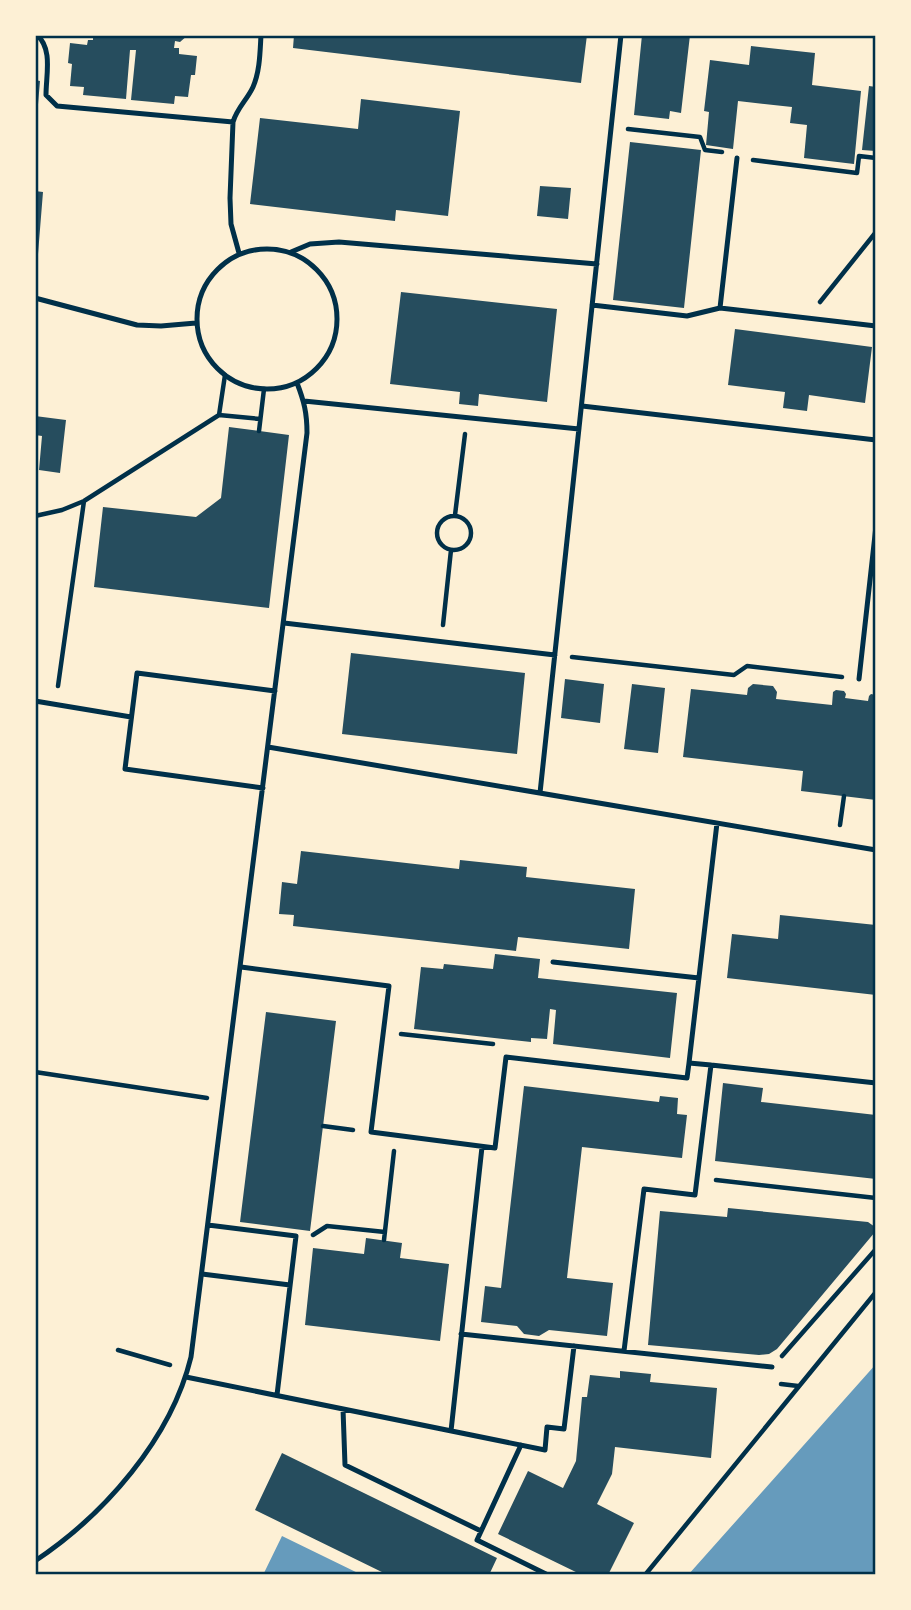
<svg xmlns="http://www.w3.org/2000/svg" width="911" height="1610" font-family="'DejaVu Sans',sans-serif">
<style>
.water{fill:#669bbc}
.building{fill:#264d5e}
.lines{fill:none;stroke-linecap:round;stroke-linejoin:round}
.path{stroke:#003049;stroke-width:4.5}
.service{stroke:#003049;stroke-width:5}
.neatline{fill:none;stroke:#003049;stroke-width:2.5}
</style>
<rect width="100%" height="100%" fill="#fdf0d5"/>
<!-- water -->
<path class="water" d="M876,1364V1575H688Z
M282,1536L362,1575H263Z"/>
<!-- building -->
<path class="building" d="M93,35H188L180,42L175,41L174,48H179V54L197,56L195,75H191L188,97L175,96L174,104L131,100L136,50H130L126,99L83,95L84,87L70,86L72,64L68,63L70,43L87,45L88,40H93Z
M294,35H587L581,83L293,48Z
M642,35H690L681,113L670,111L669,119L634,115Z
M751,46L815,53L812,85L861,91L854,164L804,158L807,125L790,123L792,107L738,101L733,149L706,145L709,112L704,111L710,60L749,65Z
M35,80L40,81L37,116H35Z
M869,86L876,87V151L862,150Z
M361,99L460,111L448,216L396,210L395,221L250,204L260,118L358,129Z
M630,142L701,150L684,308L613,300Z
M540,186L571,188L568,219L537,216Z
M35,191L43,192L38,254H35Z
M401,292L557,309L547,402L479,394L478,406L459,404L460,392L390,384Z
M735,329L872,347L865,403L809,395L807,411L783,408L785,392L728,385Z
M35,416L66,420L60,473L39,470L42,436L35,435Z
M229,427L289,435L269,608L94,587L103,507L196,517L221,498Z
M351,653L525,673L517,754L342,734Z
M565,679L604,684L600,723L561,718Z
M632,684L665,688L658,753L624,749Z
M753,684L773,686L777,692L776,699L832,705L833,692L836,690L844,691L846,694L845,698L868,701L869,696L871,694L876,695V800L801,791L803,771L683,757L691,689L747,695L748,688Z
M301,851L459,869L460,860L527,867L526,877L635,889L629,949L518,937L516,951L293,926L294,915L279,914L282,882L297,884Z
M780,915L876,925V995L727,978L732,934L778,939Z
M495,954L540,959L538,978L677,993L670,1058L553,1044L556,1010L550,1009L547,1039L531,1038V1042L414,1029L421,967L443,969L444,964L493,969Z
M266,1012L336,1021L310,1231L240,1222Z
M723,1083L763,1088L761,1102L876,1115V1179L715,1161Z
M524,1086L659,1102L660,1096L678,1098L677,1114L687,1115L682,1158L582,1147L567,1278L613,1283L607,1336L549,1330L539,1336L524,1334L517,1326L481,1322L485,1286L501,1288Z
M728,1208L868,1222L875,1227V1232L777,1349L769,1354L759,1355L648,1345L660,1211L727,1217Z
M366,1238L402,1243L400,1258L449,1264L440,1341L305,1325L313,1248L364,1254Z
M620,1371L651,1374L650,1382L717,1388L711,1458L615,1447L612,1474L597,1504L634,1523L608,1575H582L498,1534L528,1471L563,1488L576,1461L582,1397H587L590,1375L620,1378Z
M282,1453L497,1558L489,1575H388L255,1510Z"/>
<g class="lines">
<!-- path -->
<path class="path" d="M628,129L700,137L705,150L722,152
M753,160L857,173L859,156L876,158
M820,302L876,232
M219,415L225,375
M259,431L264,389
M455,515L465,434
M437 533a17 17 0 1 1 34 0a17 17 0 1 1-34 0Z
M35,516L62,510L84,501L219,415L260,419
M443,625L451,550
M572,657L734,675L747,666L842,677
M58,686L84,501
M840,825L844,796
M401,1034L493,1044
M35,1072L207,1098
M323,1126L353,1130
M716,1180L876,1198
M313,1235L327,1226L385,1232
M384,1240L394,1151
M118,1350L170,1365
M782,1356L876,1249
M781,1384L798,1386
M645,1575L876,1292"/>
<!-- service -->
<path class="service" d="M37,35C53,49 46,75 46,95L57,106L233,122
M197 319a70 70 0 1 1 140 0a70 70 0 1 1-140 0Z
M291,252L310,244L339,242L597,264
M239,253L231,224L230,198L233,122C237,108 247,100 253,87C260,71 260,52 261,35
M35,298L137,325L161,326L196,323
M592,305L687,316L720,308L876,326
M720,308L737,158
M304,401L579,429
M582,406L876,440
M284,623L555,655
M859,679L876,526
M35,701L131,717
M268,747L876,850
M263,788L125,769L137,673L275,691
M540,793L621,35
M553,962L699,978
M241,967L389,986L371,1132L495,1148L506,1057L687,1078L689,1063
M711,1065L876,1083
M208,1225L296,1236L277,1395
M202,1274L290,1285
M461,1334L772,1367
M624,1351L644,1189L695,1195L711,1065L689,1063L717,823
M186,1377L545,1450L547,1427L564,1429L574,1346
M343,1409L345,1465L481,1531
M451,1431L482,1147
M521,1445L477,1540L548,1575
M35,1561C104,1515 171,1439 191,1357L307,433C307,413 304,401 297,383"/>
</g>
<!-- border -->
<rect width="911" height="1610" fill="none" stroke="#fdf0d5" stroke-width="74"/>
<rect x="37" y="37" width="837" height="1536" class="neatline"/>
</svg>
